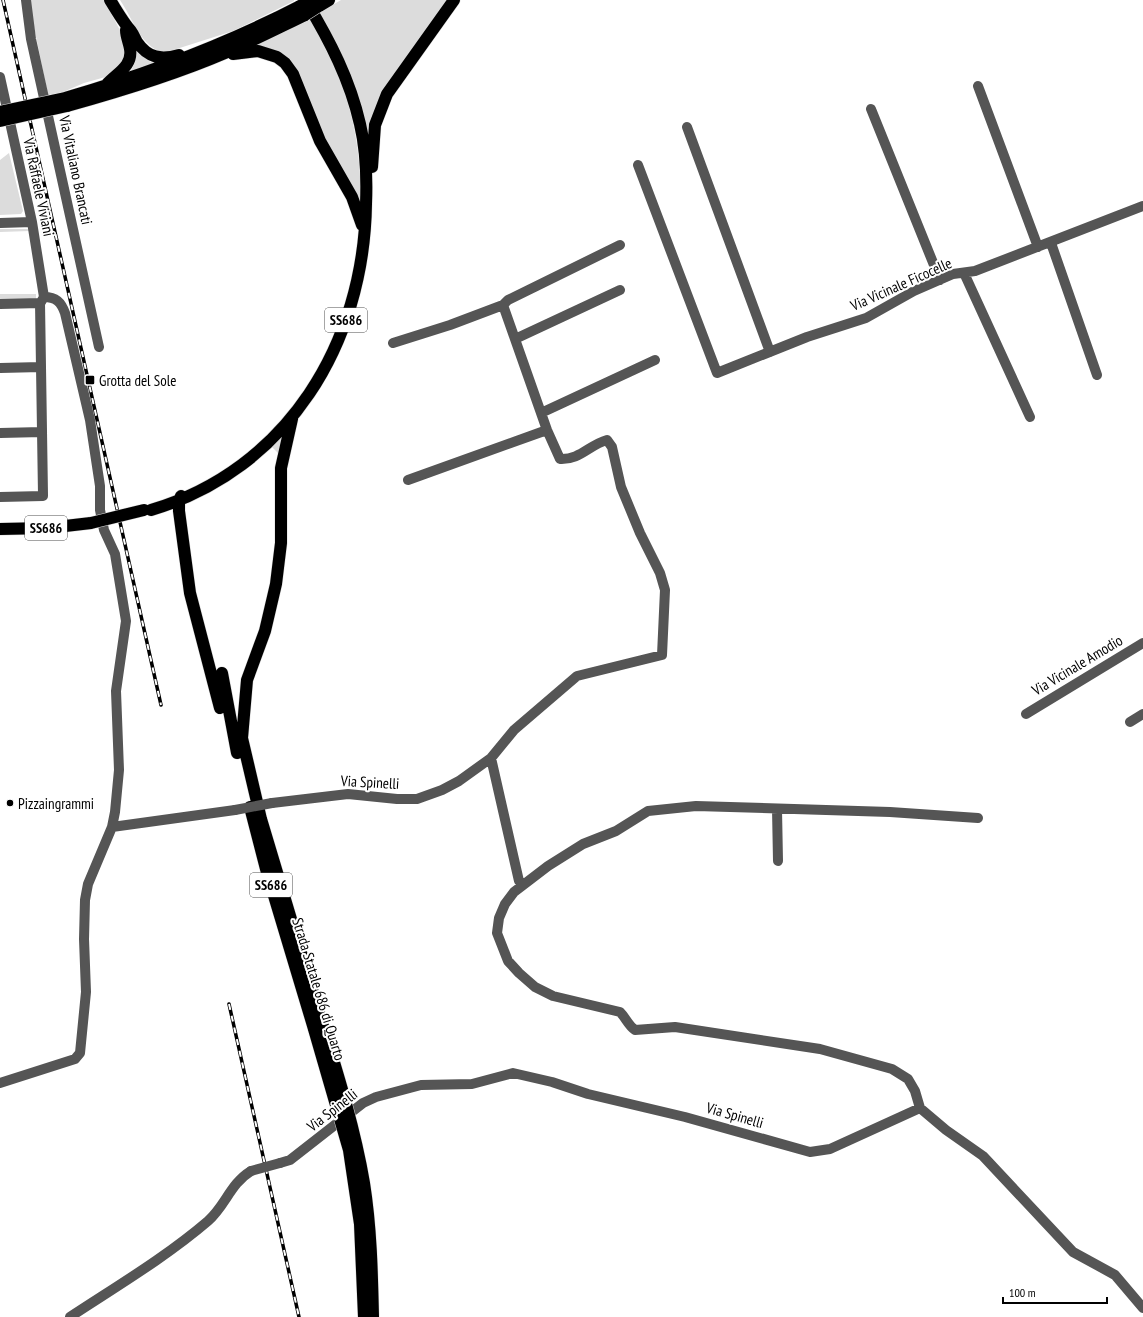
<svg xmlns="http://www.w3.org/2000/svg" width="1143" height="1317" font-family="'PT Sans Narrow',sans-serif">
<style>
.green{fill:#dcdcdc}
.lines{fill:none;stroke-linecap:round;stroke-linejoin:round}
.highway-casing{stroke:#dbdbdb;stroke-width:13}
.minor{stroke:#555;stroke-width:10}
.highway{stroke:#000;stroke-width:12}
.rail-casing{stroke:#000;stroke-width:3.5}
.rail{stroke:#fff;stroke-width:2;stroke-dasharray:6;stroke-linecap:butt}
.highway-bridge-casing{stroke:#dbdbdb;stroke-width:13;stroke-linecap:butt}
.minor-bridge{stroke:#555;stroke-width:10}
.highway-bridge{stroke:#000;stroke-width:12}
.poi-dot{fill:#000;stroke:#fff;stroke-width:1.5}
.labels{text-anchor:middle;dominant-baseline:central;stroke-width:4;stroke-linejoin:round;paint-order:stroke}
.shield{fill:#fff;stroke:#4c4c4c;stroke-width:1}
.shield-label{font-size:14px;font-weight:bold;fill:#000}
.street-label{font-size:15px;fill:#000;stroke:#fff}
.poi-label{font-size:15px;fill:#000;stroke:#fff;text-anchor:start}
</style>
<rect width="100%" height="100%" fill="#fff"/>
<!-- green -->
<path class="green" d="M30,0H104L122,34L126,57L109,76L84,83L63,92L48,95L34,27Z
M120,0H294V1L233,31L164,53C140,46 133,19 120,0Z
M341,0H450L391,82L369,138L319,13Z
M310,18C347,84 360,127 361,202L330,152L300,80L254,45Z
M137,52L149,61L156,64L130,73L135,62Z
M9,153L23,211L21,214L0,215V160Z
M0,229H30V231L0,232Z
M0,294H36V299H0Z
M283,434L279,453H278L271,446Z"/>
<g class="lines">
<!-- highway casing -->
<g class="highway-casing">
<path id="highway" d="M110,0C117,11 123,22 131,31C134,35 135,39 137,42C148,58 161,60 179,55
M319,6L329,0
M233,54L258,51L277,57L285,63L293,74L320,141L352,197L362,225
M107,84C117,73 133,66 130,49C129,42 126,37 126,30
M65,98C147,74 223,46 300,6
M67,106C121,91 174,75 225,53C252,41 278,28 305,15
M372,167L375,125L387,94L454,0
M292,419L281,468V543L276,584L265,631L247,680L242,738L261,819L323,1026
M181,496L179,502V511L190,593L220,708
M151,510C288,469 364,343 366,204C367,178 366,149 360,124C350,80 330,41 307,3
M0,529L48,528L91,523
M222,673L237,753
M250,807L266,869L314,1029"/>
</g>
<!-- minor -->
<path class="minor" d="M26,0L31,39L99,347
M0,77L32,222L44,297L41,302
M978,86L1038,247
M871,109L940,280
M687,127L770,352
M638,165L717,373L807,337L866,318L914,291L953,274L975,271L1143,206
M0,223L32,222
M1051,243L1097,375
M964,273L1030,417
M0,304L40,303L43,495V496L0,497
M515,339L620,290
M393,343L450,325L503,305L508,300L620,245
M0,368L41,367
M541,413L655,360
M0,433L42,432
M408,480L547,430
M1026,714L1143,643
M1130,722L1143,714
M491,758L519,881
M272,803L348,794L397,799H417L442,790L459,781L491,758L514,730L577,676L662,655L665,590L660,573L640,533L621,487L612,447L607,440C589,445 580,460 560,459L547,430L503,305
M777,809L778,861
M112,827L235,810
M0,1083L75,1059L80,1053L86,992L84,939L85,900L88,884L112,827L115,812L119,770L116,691L126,621L115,554L104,530L100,510V486L90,420L65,313C61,302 56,297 44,297
M920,1108L946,1130L983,1156L1073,1252L1115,1275L1143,1308
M280,1163L290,1160L363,1103L376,1097L421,1085L472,1084L513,1073L552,1082L588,1094L685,1117L810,1152L830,1149L920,1108L915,1091L908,1079L892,1069L820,1049L675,1027L635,1030C628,1025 626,1018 620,1012L553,996L535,987L519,973L508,961L497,933L499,918L505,904L514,892L548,866L583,844L616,831L648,811L696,806L890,812L978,818
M70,1317C117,1286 166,1257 208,1221C226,1205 230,1184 251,1171"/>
<!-- highway -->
<use href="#highway" class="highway"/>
<!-- rail casing -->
<g class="rail-casing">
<path id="rail" d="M3,0L161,705
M229,1004L299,1317"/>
</g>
<!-- rail -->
<use href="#rail" class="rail"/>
<!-- highway-bridge casing -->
<g class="highway-bridge-casing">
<path id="highway-bridge" d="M300,6L311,0
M305,15L319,6
M0,112L65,98
M0,121L67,106
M91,523L144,510
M323,1026C339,1078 355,1130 364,1183C371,1227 372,1272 373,1317
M314,1029L349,1150L360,1224L364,1317"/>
</g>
<!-- minor-bridge -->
<path class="minor-bridge" d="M235,810L272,803
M251,1171L280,1163"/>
<!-- highway-bridge -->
<use href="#highway-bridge" class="highway-bridge"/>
</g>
<!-- markers -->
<g class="poi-dot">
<rect x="85" y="375" width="10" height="10" rx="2"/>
<circle cx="10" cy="803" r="4"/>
</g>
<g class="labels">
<!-- shield labels -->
<g class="shield">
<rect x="325" y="308" width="42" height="24" rx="3"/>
<rect x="25" y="516" width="42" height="24" rx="3"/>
<rect x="250" y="873" width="42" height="24" rx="3"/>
</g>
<g class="shield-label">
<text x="346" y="320">SS686</text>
<text x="46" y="528">SS686</text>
<text x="271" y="885">SS686</text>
</g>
<!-- street labels -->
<g class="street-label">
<text transform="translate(76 170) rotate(78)">Via Vitaliano Brancati</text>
<text transform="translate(39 187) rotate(78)">Via Raffaele Viviani</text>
<text transform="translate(901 284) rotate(-24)">Via Vicinale Ficocelle</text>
<text transform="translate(1077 665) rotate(-31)">Via Vicinale Amodio</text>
<text transform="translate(370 782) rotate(3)">Via Spinelli</text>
<text transform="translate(319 989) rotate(73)">Strada Statale 686 di Quarto</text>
<text transform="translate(332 1110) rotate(-38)">Via Spinelli</text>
<text transform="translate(735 1115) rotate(16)">Via Spinelli</text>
</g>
<!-- poi labels -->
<g class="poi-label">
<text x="99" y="380">Grotta del Sole</text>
<text x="18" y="803">Pizzaingrammi</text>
</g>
</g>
<!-- scale -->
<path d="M1003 1297v6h104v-6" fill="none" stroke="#000000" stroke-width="2"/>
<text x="1009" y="1297" font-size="12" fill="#000000" stroke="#ffffff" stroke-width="3" paint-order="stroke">100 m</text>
</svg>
